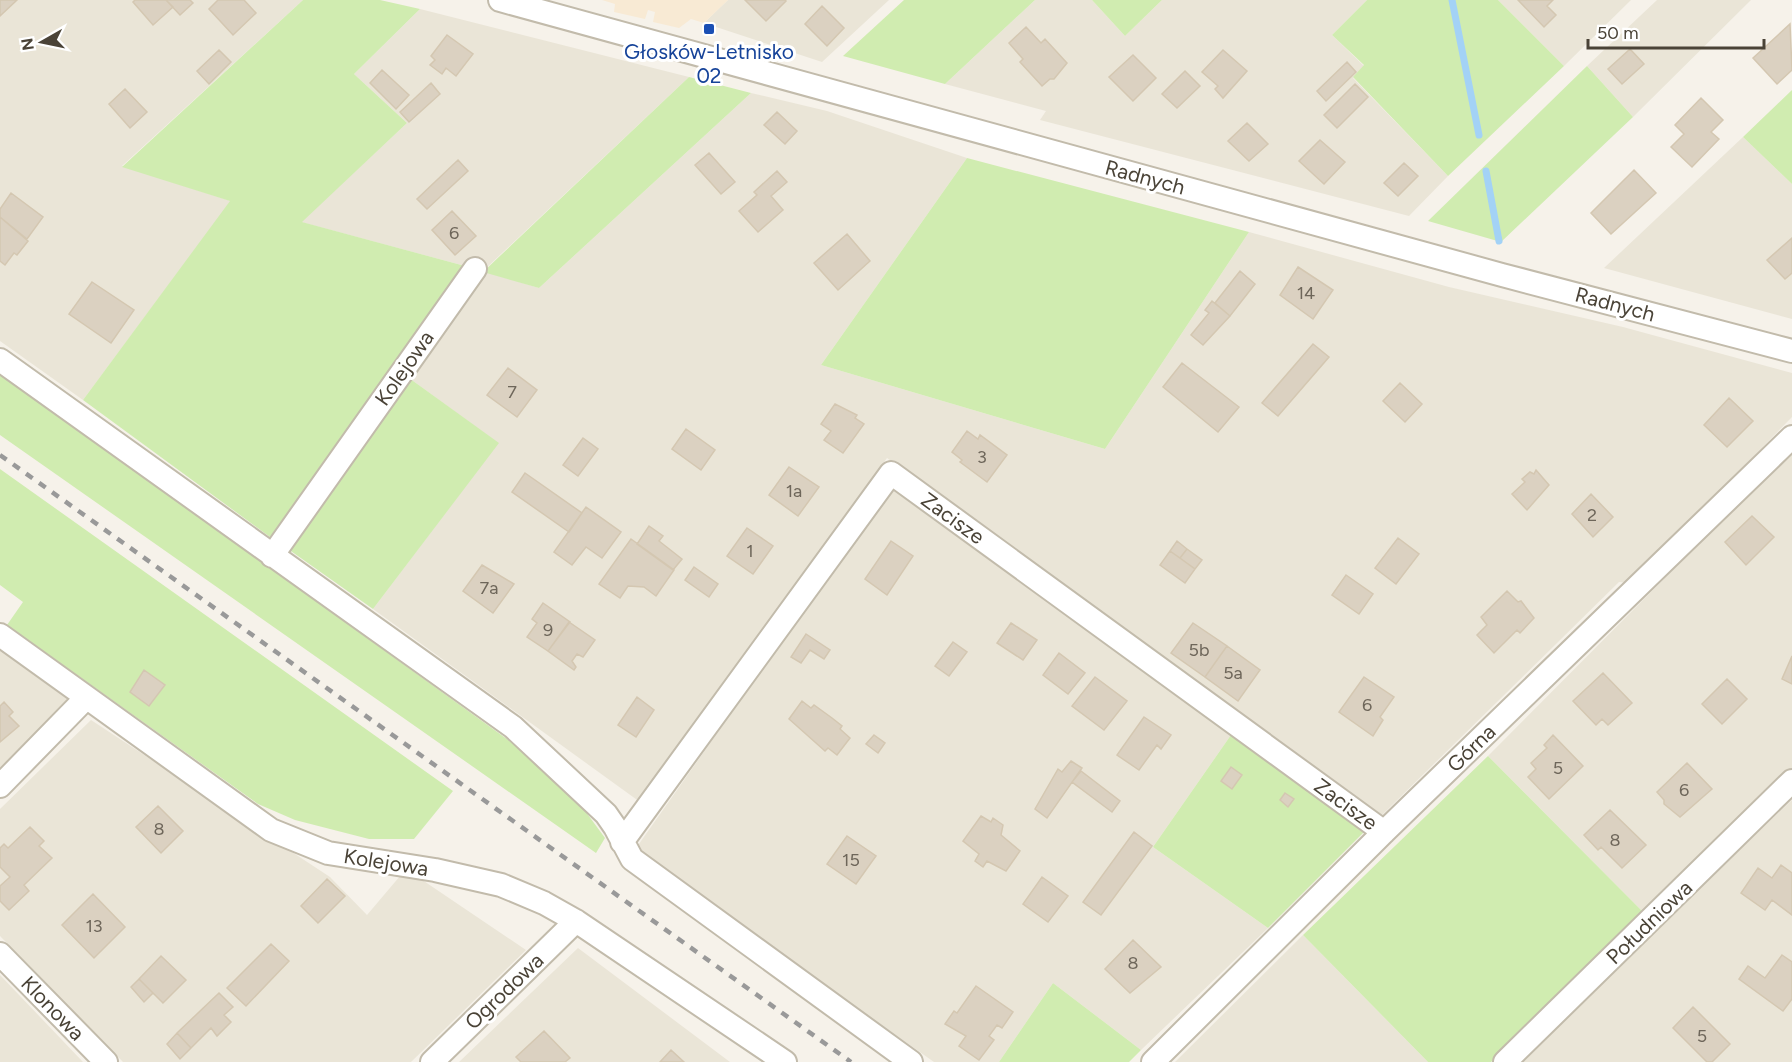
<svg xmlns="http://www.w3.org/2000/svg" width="1792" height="1062" font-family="Figtree,sans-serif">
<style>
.residential{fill:#eae5d7}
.commercial{fill:#f8ead4}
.green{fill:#d0ecb0}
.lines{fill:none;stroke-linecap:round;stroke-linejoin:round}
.stream{stroke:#a3d2f6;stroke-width:7}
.building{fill:#dbd1c1;stroke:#d4c7b1;stroke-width:1.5}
.minor-casing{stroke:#c2bbab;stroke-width:26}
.minor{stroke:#fff;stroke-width:22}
.rail{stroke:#999;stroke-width:4.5;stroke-dasharray:8 8;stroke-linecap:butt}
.transit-dot{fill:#1a4fb4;stroke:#fff;stroke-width:2}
.labels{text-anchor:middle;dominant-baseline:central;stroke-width:6;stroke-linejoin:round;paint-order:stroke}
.number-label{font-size:18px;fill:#6e665a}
.transit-label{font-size:21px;fill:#164399;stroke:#fff}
.street-label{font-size:21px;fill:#4a4337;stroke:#fff}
</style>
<rect width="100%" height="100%" fill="#f6f2ea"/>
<!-- residential -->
<path class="residential" d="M0,0H303L122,166L231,201L83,400L0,341Z
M728,0H889L822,62L704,23Z
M1035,0H1092L1125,36L1162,0H1367L1332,35L1364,66L1353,78L1448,176L1409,216L1040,120L1046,111L945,84Z
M1498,0H1631L1564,66Z
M1657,0H1751L1633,117L1587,66Z
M420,9L689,77L483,271L539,288L751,93L827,111L967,158L821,365L1105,449L1249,232L1449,287L1623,327L1792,373V417L1629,583L1619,582L1382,815L887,458L640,802L373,609L498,443L409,378L465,266L301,222L407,123L354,74Z
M1743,137L1792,184V319L1604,268Z
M1792,450V769L1644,913L1488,756Z
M890,488L1231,735L1153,847L1268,928L1141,1050L1053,983L999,1062H934L634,851Z
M0,650L71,702L0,770Z
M91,720L330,877L367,915L406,869L526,950L411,1062H123L0,936V809Z
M1792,800V1062H1517Z
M1303,935L1428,1062H1175Z
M578,948L730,1062H459Z
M0,975L83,1062H0Z"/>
<!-- commercial -->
<path class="commercial" d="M602,0H728L704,23L691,19L679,28L653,22L655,12L648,10L645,19L614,12L615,4Z"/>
<!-- green -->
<path class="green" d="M303,0H380L420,9L354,74L407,123L302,222L465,266L270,537L83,400L230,201L122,167Z
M904,0H1035L945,84L843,56Z
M1092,0H1162L1125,36Z
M1367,0H1498L1564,66L1448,176L1353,77L1364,65L1332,35Z
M1587,66L1633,117L1501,242L1428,221Z
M689,77L751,93L539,288L483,272Z
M1792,90V184L1743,137Z
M967,158L1249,232L1105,449L821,365Z
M0,373L561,778L605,838L596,853L0,435Z
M409,378L499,443L373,609L288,549Z
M0,469L453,791L414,839H369L295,820L258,804L7,625L23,602L0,585Z
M1231,735L1364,832L1268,928L1153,847Z
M1488,756L1644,913L1491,1062H1428L1303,935Z
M1053,983L1141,1050L1129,1062H999Z"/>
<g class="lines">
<!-- stream -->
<path class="stream" d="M1452,0L1479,135
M1486,171L1499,241"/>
</g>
<!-- building -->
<path class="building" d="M0,0H17L0,16Z
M135,0H166L173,7L153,25L133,2Z
M166,0H190L193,3L180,15Z
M218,0H244L256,13L233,35L209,9Z
M745,0H785L786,1L766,21Z
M1518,0H1553L1547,6L1556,15L1544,27Z
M822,6L844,28L827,46L805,24Z
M1790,24L1792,70L1777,84L1753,58Z
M1026,27L1041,43L1045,39L1067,63L1054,79H1050L1042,86L1020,62L1023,59L1009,43Z
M447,35L473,54L456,76L446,68L442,74L430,65L435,60L431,56Z
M1630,49L1644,64L1622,84L1608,69Z
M219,50L231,62L209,84L197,71Z
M1223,50L1247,71L1223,98L1215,89L1218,86L1202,72Z
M1133,55L1156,78L1133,101L1109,77Z
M1347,62L1356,72L1326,101L1317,91Z
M382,70L409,95L396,109L370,83Z
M1185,71L1200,86L1177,108L1162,94Z
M431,83L440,94L409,122L400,112Z
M1355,84L1368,97L1337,128L1324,115Z
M125,89L147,112L130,128L109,104Z
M1701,98L1723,120L1711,132L1719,139L1692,167L1671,147L1684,134L1675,125Z
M777,112L797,131L785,144L764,125Z
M1247,123L1268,144L1249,161L1228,141Z
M1320,140L1345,162L1324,184L1299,161Z
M709,153L735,182L721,194L695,165Z
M458,160L468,171L427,209L417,199Z
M1404,163L1418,176L1398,196L1384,183Z
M1634,170L1656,193L1611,234L1591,213Z
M777,171L787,182L771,196L783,210L758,232L739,211L757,195L754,192Z
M11,193L43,217L27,239L0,217V209Z
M452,211L476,236L455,255L432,230Z
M0,217L28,241L17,255L14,253L5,265L0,261Z
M847,234L870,261L838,290L814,263Z
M1792,238V273L1785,279L1767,260Z
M1298,267L1333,290L1313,319L1280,295Z
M1240,271L1255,284L1230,316L1215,303Z
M92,282L134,310L111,343L69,314Z
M1212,301L1230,316L1203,345L1191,335L1209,313L1205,310Z
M1313,344L1329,357L1278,416L1262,403Z
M1182,363L1239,407L1218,432L1163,387Z
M508,368L537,390L517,417L487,395Z
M1400,383L1422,404L1405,422L1383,401Z
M1729,398L1753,421L1727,447L1704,425Z
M835,404L857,415L855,418L864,424L843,453L824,440L831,431L821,424Z
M686,429L715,450L701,470L672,449Z
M967,431L978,439L980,435L1007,455L987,482L960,462L962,460L952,452Z
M583,438L598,449L578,476L563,465Z
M789,467L819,487L798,516L769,495Z
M1536,470L1549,485L1527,510L1512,494L1525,482L1522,479L1530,472L1534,474Z
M525,473L582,513L569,532L512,492Z
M1591,494L1613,517L1593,537L1572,514Z
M586,507L621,532L602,558L586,547L572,565L554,552Z
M1752,516L1774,537L1746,565L1725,542Z
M649,526L663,536L659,541L682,559L673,570L637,544Z
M747,528L773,546L753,574L727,556Z
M1398,538L1419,554L1396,584L1375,568Z
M631,539L674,570L656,596L644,587L628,586L620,598L599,584Z
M891,541L913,556L887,595L865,579Z
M1177,541L1187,549L1180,558L1170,551Z
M1187,549L1202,560L1195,569L1180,558Z
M1170,551L1195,569L1185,583L1160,565Z
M482,565L514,584L493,613L463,591Z
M694,567L718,584L709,597L685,580Z
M1346,575L1373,594L1359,614L1332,595Z
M1507,591L1518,602L1521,601L1534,618L1520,633L1517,630L1494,653L1477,635L1487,625L1481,617Z
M543,603L570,622L548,651L527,637L537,623L532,619Z
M569,622L595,640L583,657L577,654L572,661L576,667L574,670L548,651Z
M1011,623L1037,640L1023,660L997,643Z
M1193,623L1227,646L1205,677L1171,653Z
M806,634L830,650L824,659L810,650L801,663L791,657Z
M953,642L967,652L949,676L935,666Z
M1227,646L1260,670L1238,701L1205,677Z
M1059,653L1085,673L1068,694L1043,675Z
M1792,656V684L1782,679Z
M144,670L165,685L149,706L130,692Z
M1603,673L1632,703L1608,725L1602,719L1596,725L1573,701Z
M1095,677L1127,701L1104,730L1072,706Z
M1364,677L1394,697L1380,717L1383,720L1373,736L1339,712Z
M1727,679L1747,699L1722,724L1702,704Z
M637,697L654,710L636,737L618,725Z
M802,701L811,708L814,705L832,718L842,726L840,729L850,738L837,755L828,748L825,751L789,719Z
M4,702L13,712L9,716L19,726L0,742V706Z
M1144,717L1171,735L1161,749L1157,745L1139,770L1117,755Z
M874,735L885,743L878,753L866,744Z
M1553,735L1583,766L1549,799L1528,777L1536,769L1531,763L1547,748L1544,745Z
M1071,761L1082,768L1047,818L1035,809L1058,769L1062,772Z
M1687,763L1712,789L1680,817L1664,804V800L1657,792Z
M1231,767L1242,775L1232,789L1221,781Z
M1081,771L1120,801L1112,812L1072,782Z
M1285,793L1294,799L1288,807L1280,800Z
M158,806L183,831L161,853L136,827Z
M1610,810L1646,845L1622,868L1601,847L1598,850L1584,835Z
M981,816L991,822L993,818L1003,825L1001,835L1020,851L1006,871L987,861L983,867L975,861L979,854L963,841Z
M30,827L44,841L39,846L52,858L24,885L29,891L9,910L0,901V886L10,877L0,867V848L4,844L8,848Z
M1134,832L1152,846L1101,915L1083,902Z
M847,836L876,856L856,884L827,864Z
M1781,865L1792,873V915L1772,900L1765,910L1741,893L1758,868L1772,878Z
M1042,877L1068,896L1048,922L1023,904Z
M327,879L345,896L318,923L301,906Z
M93,894L125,927L94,958L62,925Z
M1133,940L1161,967L1130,993L1105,969Z
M271,944L289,961L246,1006L227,988Z
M1782,955L1792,962V999L1783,1011L1739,979L1748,966L1765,978Z
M161,956L186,980L163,1003L139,979Z
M139,979L153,993L144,1002L131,987Z
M976,986L1013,1012L1002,1028L997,1025L989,1036L994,1040L979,1060L959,1046L966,1036L945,1024L954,1011L957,1013Z
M219,993L233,1007L224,1015L231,1022L217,1036L211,1028L191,1048L177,1033Z
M1693,1007L1730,1044L1712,1062H1707L1673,1028Z
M544,1031L570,1058L565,1062H521L516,1057Z
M177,1033L191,1048L180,1059L167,1044Z
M671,1050L684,1062H660Z"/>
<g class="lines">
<!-- minor casing -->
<g class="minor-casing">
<path id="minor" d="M500,0L1502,275L1792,351
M0,360L513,727L606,814L615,827L632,859L911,1062
M272,556L475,269
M0,635L271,830L328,853L435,870L501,885L544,903L576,921L785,1062
M0,786L86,698
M622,842L891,473L1384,832
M0,954L106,1062
M432,1062L576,921
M1153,1062L1384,832L1792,437
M1505,1062L1792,781"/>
</g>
<!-- minor -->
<use href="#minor" class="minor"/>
<!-- rail -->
<path class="rail" d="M0,455L851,1062"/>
</g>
<!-- markers -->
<rect class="transit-dot" x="703" y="23" width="12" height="12" rx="3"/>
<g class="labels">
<!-- number labels -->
<g class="number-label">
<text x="454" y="233">6</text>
<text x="1306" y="293">14</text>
<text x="512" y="392">7</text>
<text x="982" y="457">3</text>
<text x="794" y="491">1a</text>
<text x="1592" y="515">2</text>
<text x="750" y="551">1</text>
<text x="489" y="588">7a</text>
<text x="548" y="630">9</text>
<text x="1199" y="650">5b</text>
<text x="1233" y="673">5a</text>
<text x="1367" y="705">6</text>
<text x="1558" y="768">5</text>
<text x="1684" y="790">6</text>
<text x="159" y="829">8</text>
<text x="1615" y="840">8</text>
<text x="851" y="860">15</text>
<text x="94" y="926">13</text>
<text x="1133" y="963">8</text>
<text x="1702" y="1036">5</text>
</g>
<!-- transit labels -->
<g class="transit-label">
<text x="709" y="51">Głosków-Letnisko<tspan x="709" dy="24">02</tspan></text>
</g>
<!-- street labels -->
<g class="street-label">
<text transform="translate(1145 177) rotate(15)">Radnych</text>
<text transform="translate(1615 304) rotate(15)">Radnych</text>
<text transform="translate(404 368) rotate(-55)">Kolejowa</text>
<text transform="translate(953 518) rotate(36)">Zacisze</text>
<text transform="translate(1471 748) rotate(-44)">Górna</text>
<text transform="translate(1346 804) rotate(36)">Zacisze</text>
<text transform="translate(386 862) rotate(9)">Kolejowa</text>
<text transform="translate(1649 922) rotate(-44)">Południowa</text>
<text transform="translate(504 991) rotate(-44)">Ogrodowa</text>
<text transform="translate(53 1008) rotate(46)">Klonowa</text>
</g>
</g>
<!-- north arrow -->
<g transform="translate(42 42) rotate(261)" stroke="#ffffff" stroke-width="4.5" paint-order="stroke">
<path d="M0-4.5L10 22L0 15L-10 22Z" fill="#4a4337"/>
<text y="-9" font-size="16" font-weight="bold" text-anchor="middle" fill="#4a4337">N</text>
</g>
<!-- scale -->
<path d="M1588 39v9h176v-9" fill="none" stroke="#4a4337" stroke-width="3"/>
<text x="1597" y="39" font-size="18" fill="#4a4337" stroke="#ffffff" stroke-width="4.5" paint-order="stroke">50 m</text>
</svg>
